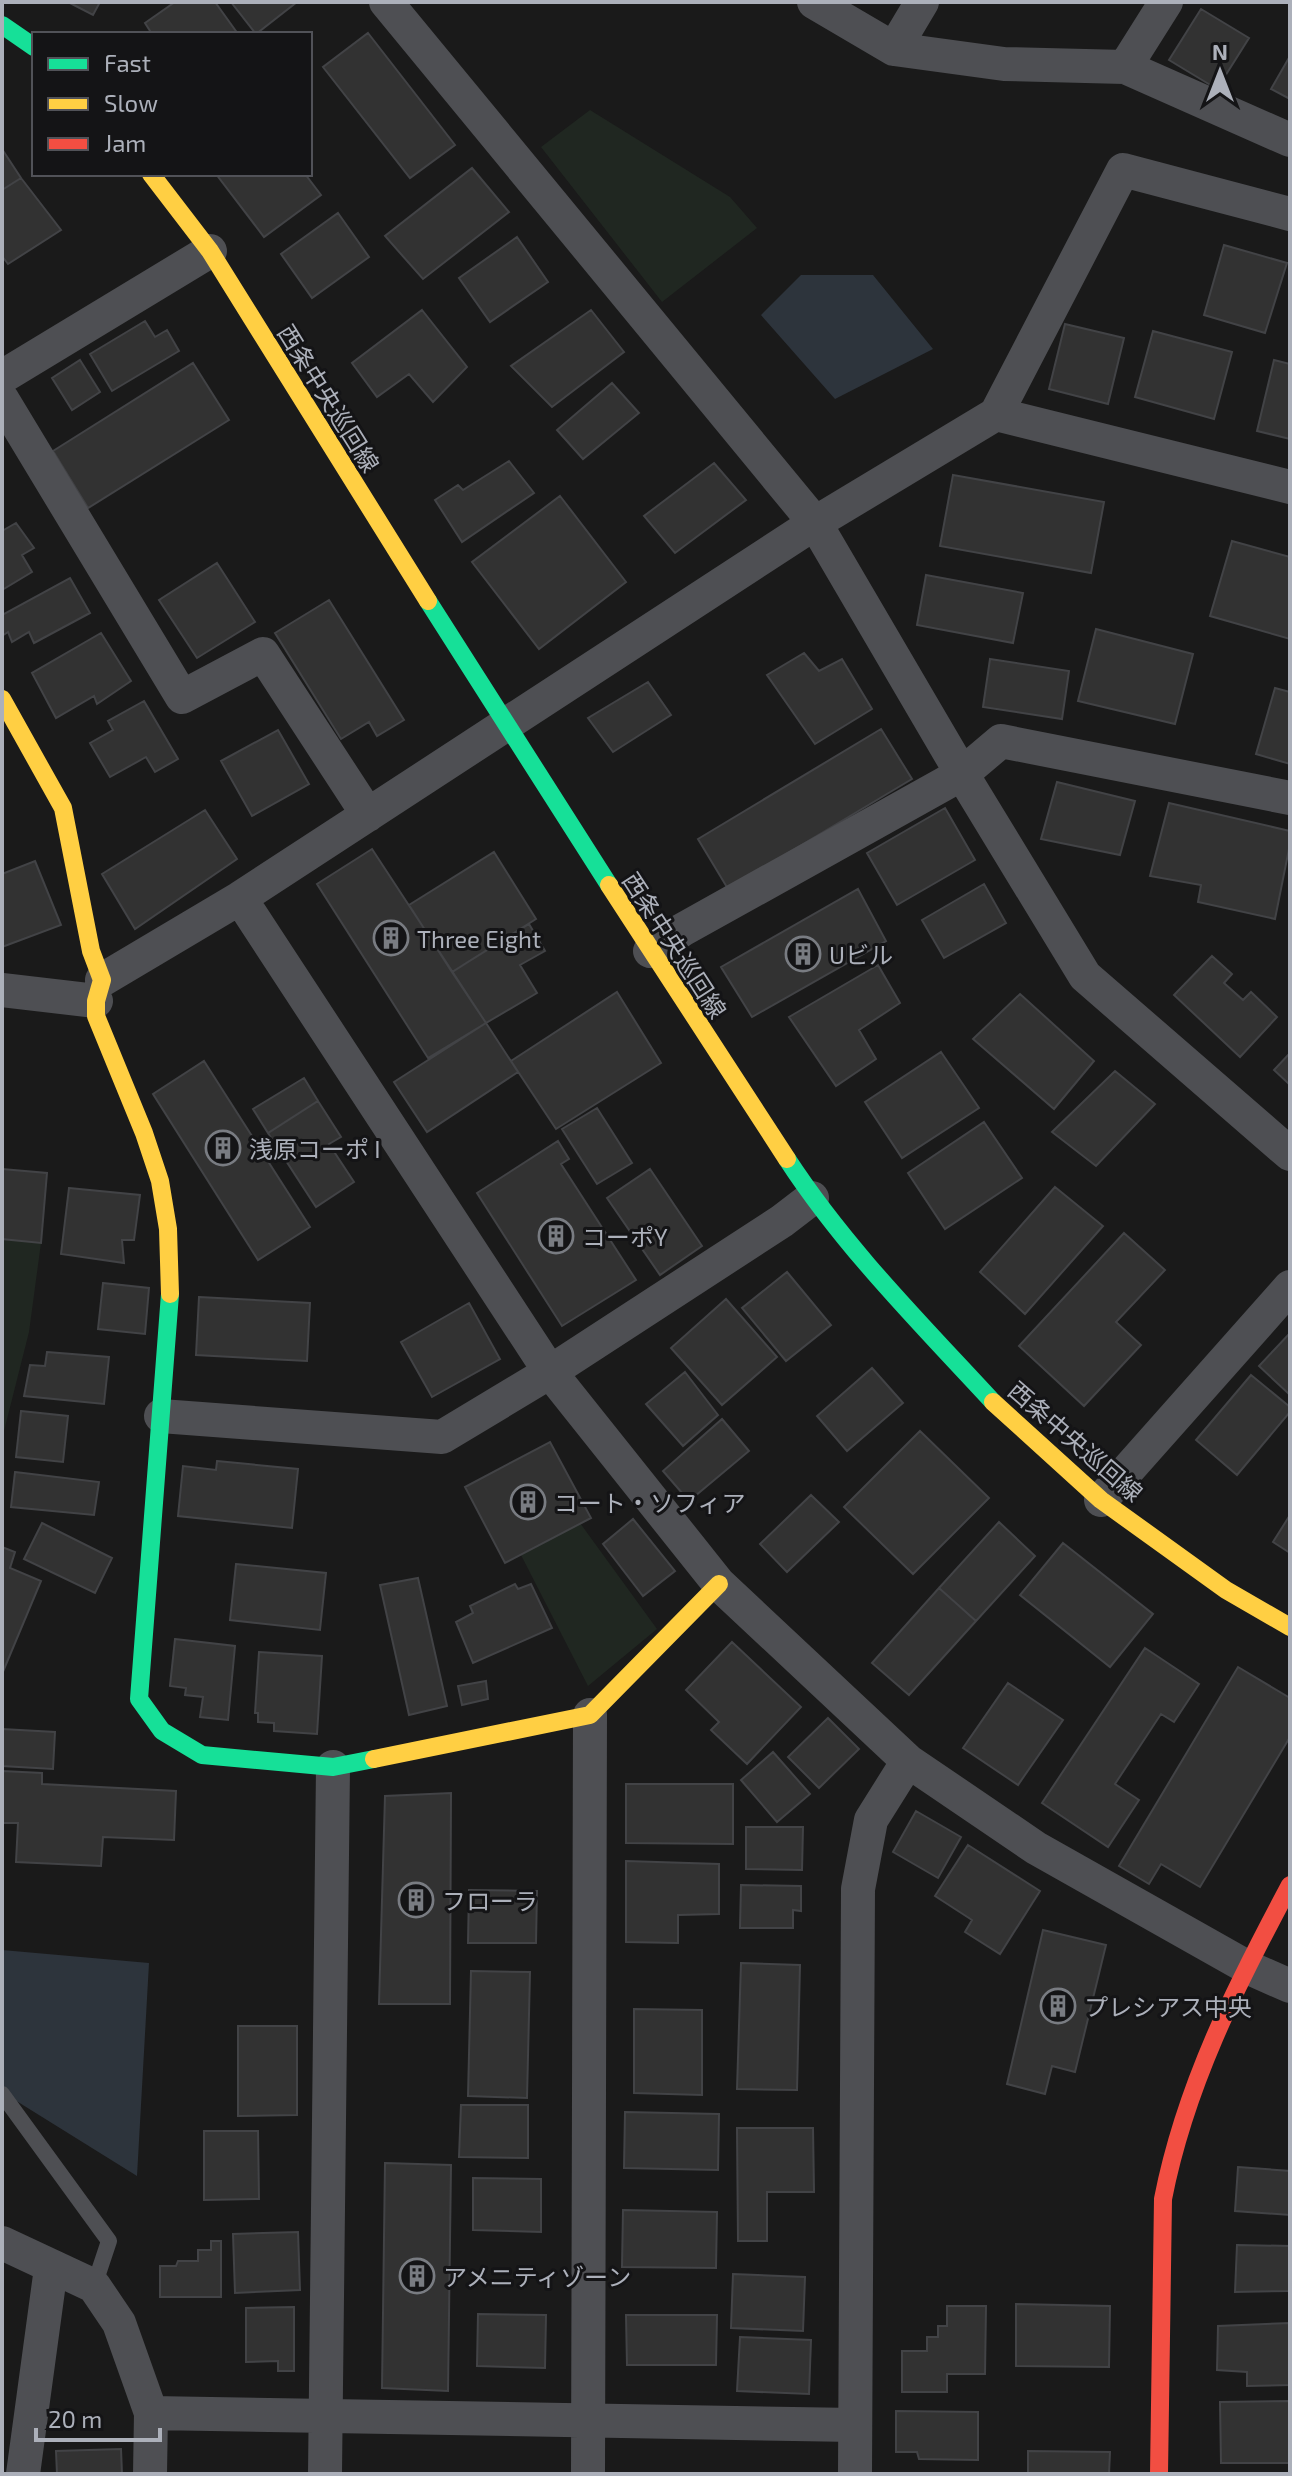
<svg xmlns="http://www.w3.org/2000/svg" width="1292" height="2476" font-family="'Exo 2','Noto Sans JP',sans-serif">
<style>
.green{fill:#202721}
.water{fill:#2d343c}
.building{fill:#323232;stroke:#424346;stroke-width:2}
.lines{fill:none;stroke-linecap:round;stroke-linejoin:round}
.lane{stroke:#4e4f53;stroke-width:16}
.street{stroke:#4e4f53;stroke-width:34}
.fast{stroke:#16e098;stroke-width:18}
.slow{stroke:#ffcf43;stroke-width:18}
.jam{stroke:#f24e42;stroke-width:18}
.labels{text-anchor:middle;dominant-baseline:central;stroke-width:6;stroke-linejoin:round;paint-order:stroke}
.street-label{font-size:24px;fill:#acb0ba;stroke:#141416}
.poi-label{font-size:24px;fill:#acb0ba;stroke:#141416;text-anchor:start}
</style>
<rect width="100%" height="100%" fill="#1a1a1a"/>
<!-- green -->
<path class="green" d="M590,110L730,197L757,228L662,302L541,147Z
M2,1239L41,1243L29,1332L2,1439Z
M580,1523L657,1629L588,1686L521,1555Z"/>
<!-- water -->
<path class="water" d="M801,275H873L933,349L835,399L761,315Z
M2,1950L149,1963L137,2176L2,2092Z"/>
<!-- building -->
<path class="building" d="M68,2H100L93,15Z
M175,2H215L238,34H152L145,23Z
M231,2H297L256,34Z
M1201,9L1249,38L1217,89L1169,60Z
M368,33L455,145L410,178L323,67Z
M1290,56V99L1271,89Z
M2,149L21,178L2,190Z
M472,168L509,212L423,279L385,236Z
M216,174H305L321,195L264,237Z
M21,178L61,230L8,264L2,256V190Z
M338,213L369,257L312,298L281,254Z
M517,237L548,282L490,322L459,278Z
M1224,245L1287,263L1265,333L1204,315Z
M422,310L467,367L433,402L409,374L377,397L352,363Z
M591,310L624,352L552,407L511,366Z
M145,321L155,337L167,330L179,351L112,391L90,354Z
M1065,324L1124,338L1108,404L1049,389Z
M1153,331L1232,352L1214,419L1135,397Z
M80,360L100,392L72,410L52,378Z
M1274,360L1290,364V439L1257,431Z
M193,363L229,420L88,508L53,451Z
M612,383L639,413L583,459L557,430Z
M509,461L534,493L462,542L435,500L458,485L463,490Z
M714,463L746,500L675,553L644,516Z
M953,475L1104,502L1091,573L940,546Z
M560,496L626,582L539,649L472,562Z
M16,523L34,548L22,555L32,572L2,590V531Z
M1232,541L1290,557V639L1210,616Z
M217,563L255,622L197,658L159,600Z
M926,575L1023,593L1013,643L917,625Z
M70,578L90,613L34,643L29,632L12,642L8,632L2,636V615Z
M329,600L404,720L377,736L369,722L341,739L275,633Z
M1096,629L1193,654L1175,724L1078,701Z
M101,633L131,681L97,704L94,696L56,718L32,673Z
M804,653L819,671L842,659L872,709L815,744L767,675Z
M990,659L1069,671L1062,719L983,707Z
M648,682L671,715L613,752L588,718Z
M1275,688L1290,692V764L1256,754Z
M144,701L178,759L155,772L146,757L110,777L90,743L113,730L108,721Z
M881,729L912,779L728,889L698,839Z
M278,730L309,784L252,816L221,761Z
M1057,782L1135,801L1120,855L1041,839Z
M1169,803L1290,831V844L1275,919L1198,902L1201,885L1150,876Z
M945,808L975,860L897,905L867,853Z
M205,810L237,859L135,929L102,874Z
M372,849L486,1023L428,1058L317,884Z
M494,852L536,919L452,972L409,905Z
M35,861L61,925L2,947V874Z
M984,884L1006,923L944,958L922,920Z
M858,889L886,941L752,1017L721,967Z
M529,924L545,951L520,965L537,993L486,1023L452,972Z
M1212,956L1232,974L1224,983L1243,1000L1251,992L1277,1017L1240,1057L1174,995Z
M878,965L900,1003L859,1030L876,1059L836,1086L789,1017Z
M617,992L661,1063L556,1129L511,1061Z
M1020,994L1094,1061L1054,1109L973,1039Z
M486,1023L518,1072L427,1132L394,1082Z
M941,1052L979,1108L902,1158L865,1102Z
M1290,1053V1085L1274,1070Z
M204,1061L310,1227L258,1260L153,1094Z
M1115,1071L1155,1104L1096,1166L1052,1132Z
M304,1078L318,1101L268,1133L253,1109Z
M318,1101L341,1137L329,1144L354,1182L316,1207L268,1133Z
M597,1108L632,1163L597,1184L562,1129Z
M984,1122L1022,1178L945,1229L908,1173Z
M558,1141L569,1159L561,1164L636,1280L562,1326L477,1193Z
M2,1169L47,1173L41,1243L2,1239Z
M650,1169L702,1246L660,1275L607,1198Z
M1055,1187L1103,1226L1025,1314L980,1272Z
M69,1188L140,1195L134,1240H122L124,1263L61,1254Z
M1124,1233L1165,1270L1116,1322L1141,1345L1084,1406L1019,1346Z
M787,1272L831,1325L786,1361L742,1308Z
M103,1283L149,1288L145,1334L98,1329Z
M199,1297L310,1303L307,1361L196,1355Z
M726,1299L777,1357L722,1405L671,1348Z
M469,1303L500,1359L432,1397L401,1342Z
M1290,1333V1395L1259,1366Z
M47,1352L109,1357L104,1404L24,1396L30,1365L45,1366Z
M872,1368L903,1403L847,1451L817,1416Z
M685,1372L718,1415L683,1446L646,1404Z
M1251,1375L1290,1407V1412L1237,1475L1196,1440Z
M21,1411L68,1416L63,1462L16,1457Z
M722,1419L749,1451L689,1501L663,1471Z
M920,1431L989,1498L913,1574L844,1507Z
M550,1442L591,1518L505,1563L465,1487Z
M217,1461L298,1469L292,1528L178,1516L183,1466L216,1470Z
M15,1472L99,1482L94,1515L11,1507Z
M811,1495L839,1522L787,1572L760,1544Z
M1290,1515V1553L1273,1542Z
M633,1519L675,1571L643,1596L603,1544Z
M999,1522L1035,1556L976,1621L939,1588Z
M42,1523L112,1558L95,1593L24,1559Z
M1063,1543L1153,1614L1110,1667L1020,1595Z
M2,1547L15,1552L10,1568L41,1581L2,1674Z
M236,1564L326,1573L320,1630L230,1620Z
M418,1578L447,1706L409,1715L380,1585Z
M515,1584L518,1589L531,1584L552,1628L473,1663L456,1622L473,1613L470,1606Z
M939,1588L976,1621L909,1695L872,1663Z
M175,1639L235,1646L228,1720L200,1717L203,1697L185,1695L186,1688L170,1686Z
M732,1642L801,1707L747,1764L711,1730L719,1722L686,1690Z
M1145,1648L1199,1684L1174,1722L1161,1714L1115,1784L1139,1800L1108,1847L1042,1803Z
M259,1652L322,1656L317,1734L274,1731V1723L258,1722V1713H255Z
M1238,1667L1290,1698V1737L1200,1887L1161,1864L1149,1884L1119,1866Z
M486,1681L488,1699L462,1705L458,1686Z
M1008,1683L1063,1720L1018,1785L963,1748Z
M828,1718L859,1749L819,1788L788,1757Z
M2,1729L55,1732L53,1769L2,1766Z
M773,1752L810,1794L777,1822L741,1780Z
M2,1771L42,1773V1784L176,1791L174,1840L103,1837L101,1866L16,1862L18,1823H2Z
M626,1784H733V1844L626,1843Z
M451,1793L450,2004H379L385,1796Z
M916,1811L961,1837L938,1878L893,1852Z
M746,1827H803L802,1870L746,1869Z
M968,1845L1040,1891L1000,1954L965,1932L972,1920L935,1896Z
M626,1861L719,1864V1914L678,1915V1943L626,1942Z
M741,1885L801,1886V1911L793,1910V1928H740Z
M469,1890L537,1891L536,1943H468Z
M1043,1930L1106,1945L1075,2072L1052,2066L1045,2094L1007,2084Z
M741,1963L800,1965L797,2090L737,2089Z
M471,1971L530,1972L527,2098L468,2096Z
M634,2009L702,2010V2095L634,2093Z
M238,2026H297V2115L238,2116Z
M461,2105H528V2158L459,2157Z
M625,2112L719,2114L718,2170L624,2168Z
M737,2128H813L814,2192H767V2241H738Z
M204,2131H258L259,2199L204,2200Z
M385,2163L451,2165L448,2391L382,2388Z
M1238,2167L1290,2171V2215L1235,2211Z
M473,2178L541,2179V2232L473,2230Z
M623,2210L717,2212L716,2268L622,2267Z
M298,2232L300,2290L235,2293L233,2234Z
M211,2241H221V2297H160V2266H176L178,2261H198V2250H211Z
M1237,2245L1290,2246V2291L1235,2292Z
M733,2274L805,2277L803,2331L731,2328Z
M1016,2304L1110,2306L1109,2367L1016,2366Z
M947,2306H986L985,2374H947V2392H902V2351H927V2337H938V2326H947Z
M294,2307V2371H278V2361L246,2362V2308Z
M478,2314L546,2315L545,2368L477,2366Z
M626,2315H717L716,2365H627Z
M1290,2323V2385L1247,2386V2372L1217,2370L1218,2326Z
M740,2337L811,2340L809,2394L737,2391Z
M1290,2401V2463H1221L1220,2402Z
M896,2411L978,2412V2460L919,2459L917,2452H896Z
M121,2449L122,2474H57L56,2451Z
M1028,2451L1110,2452L1109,2474H1028Z"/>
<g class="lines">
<!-- lane -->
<path class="lane" d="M2,2094L109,2241L94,2286"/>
<!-- street -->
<path class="street" d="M386,2L815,523L962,774L1085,976L1290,1154
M814,2L894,49L1004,64L1125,67L1290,140
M894,49L922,2
M1125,67L1166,2
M2,377L210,251
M2,399L182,697L263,654L368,815
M996,414L1290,487
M240,898L550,1372L719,1584L908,1761L1036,1848L1247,1967L1290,1986
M650,951L682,930L962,774L1001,741L1290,798
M102,980L240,898L815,523L996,414L1123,170L1290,214
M2,990L96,1001
M161,1416L442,1437L550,1372L782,1221L812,1198
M1101,1500L1290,1287
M2,2243L94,2286L119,2323L151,2413L150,2474
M151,2413L855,2425
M23,2474L51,2268
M325,2474L333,1767
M588,2474L590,1715
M855,2474L858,1889L871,1820L908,1761"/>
<!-- fast -->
<path class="fast" d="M2,25L34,47
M428,601L609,885
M787,1159C845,1248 921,1324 993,1402
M170,1294L139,1699L162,1731L202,1755L333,1767L374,1759"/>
<!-- slow -->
<path class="slow" d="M151,174L210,251L428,601
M2,699L63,808L91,951L102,980L96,1001V1016L144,1133L160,1181L168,1229L170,1294
M609,885L787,1159
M993,1402L1101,1500L1226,1590L1290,1627
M374,1759L590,1715L719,1584"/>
<!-- jam -->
<path class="jam" d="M1159,2474L1163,2199C1185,2086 1236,1986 1290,1885"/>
</g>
<!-- icons -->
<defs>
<g id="building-ring" transform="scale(1.8)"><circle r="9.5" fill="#141416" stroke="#797c82" stroke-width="1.5"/><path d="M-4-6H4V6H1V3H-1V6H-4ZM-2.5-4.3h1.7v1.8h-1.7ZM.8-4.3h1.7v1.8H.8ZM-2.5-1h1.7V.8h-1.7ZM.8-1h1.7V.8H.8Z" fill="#797c82"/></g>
</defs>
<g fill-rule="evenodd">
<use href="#building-ring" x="391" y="938"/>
<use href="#building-ring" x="803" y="954"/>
<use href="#building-ring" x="223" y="1148"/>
<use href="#building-ring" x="556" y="1236"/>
<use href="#building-ring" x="528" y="1502"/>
<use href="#building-ring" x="416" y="1900"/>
<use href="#building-ring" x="1058" y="2006"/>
<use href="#building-ring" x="417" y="2276"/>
</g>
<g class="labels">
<!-- street labels -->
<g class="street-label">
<text transform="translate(329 398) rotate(58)">西条中央巡回線</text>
<text transform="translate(675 945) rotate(57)">西条中央巡回線</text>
<text transform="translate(1076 1441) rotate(41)">西条中央巡回線</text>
</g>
<!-- poi labels -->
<g class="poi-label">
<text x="417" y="938">Three Eight</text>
<text x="829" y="954">Uビル</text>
<text x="249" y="1148">浅原コーポ I</text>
<text x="582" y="1236">コーポY</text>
<text x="554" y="1502">コート・ソフィア</text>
<text x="442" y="1900">フローラ</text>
<text x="1084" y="2006">プレシアス中央</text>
<text x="443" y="2276">アメニティゾーン</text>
</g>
</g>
<!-- border -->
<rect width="1292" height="2476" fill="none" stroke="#acb0ba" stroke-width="8"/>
<!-- legend -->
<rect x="32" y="32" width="280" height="144" fill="#141416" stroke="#515258" stroke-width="2"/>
<rect x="48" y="58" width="40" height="12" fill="#16e098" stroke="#515258" stroke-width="2"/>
<text x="104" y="72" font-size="24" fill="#acb0ba">Fast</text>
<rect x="48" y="98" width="40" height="12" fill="#ffcf43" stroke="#515258" stroke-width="2"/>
<text x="104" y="112" font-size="24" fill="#acb0ba">Slow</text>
<rect x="48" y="138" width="40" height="12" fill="#f24e42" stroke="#515258" stroke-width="2"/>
<text x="104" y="152" font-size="24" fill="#acb0ba">Jam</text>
<!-- north arrow -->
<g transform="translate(1220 72)" stroke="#141416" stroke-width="6" paint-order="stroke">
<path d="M0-6L14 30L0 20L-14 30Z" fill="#acb0ba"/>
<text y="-12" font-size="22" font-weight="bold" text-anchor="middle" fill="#acb0ba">N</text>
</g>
<!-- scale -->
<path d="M36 2428v12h124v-12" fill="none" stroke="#acb0ba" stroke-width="4"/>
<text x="48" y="2428" font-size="24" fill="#acb0ba" stroke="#141416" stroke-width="6" paint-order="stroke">20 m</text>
</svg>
